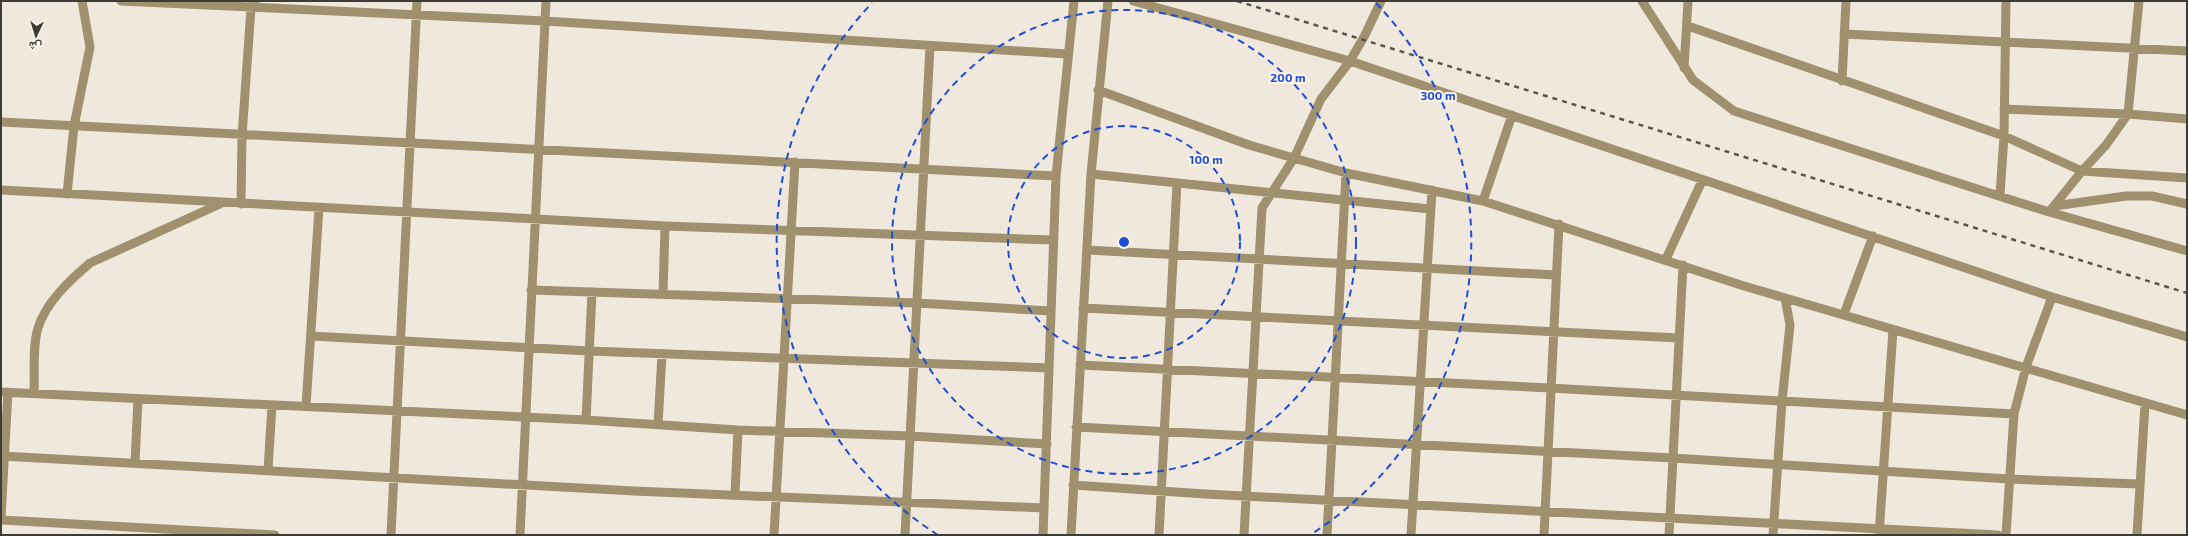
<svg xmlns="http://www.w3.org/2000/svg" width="2188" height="536" font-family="'Exo 2',Vazirmatn,sans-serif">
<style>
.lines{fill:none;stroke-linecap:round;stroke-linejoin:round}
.minor{stroke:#9f906e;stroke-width:9}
.rail{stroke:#59554f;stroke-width:2.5;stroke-dasharray:5 5;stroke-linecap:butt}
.ring{fill:none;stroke:#1d4ed8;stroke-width:2;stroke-dasharray:7 5}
.centre{fill:#1d4ed8;stroke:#fdf6e9;stroke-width:2}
.ring-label{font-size:12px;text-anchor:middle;font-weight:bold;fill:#1d4ed8;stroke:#fdf6e9;stroke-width:4;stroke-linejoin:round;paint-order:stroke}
</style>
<rect width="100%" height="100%" fill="#f0e8dc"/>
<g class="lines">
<!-- minor -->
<path class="minor" d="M121,1L545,21L1067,54
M1133,1L1350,61L2052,297L2187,337
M1642,1L1693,80L1734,111L2049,212L2187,251
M1688,26L2004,136L2082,171L2187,178
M1844,34L2187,51
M1684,68L1688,1
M1842,81L1846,1
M1098,90L1249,145L1346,173L1483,201L1744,286L2187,415
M2004,109L2128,114L2187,119
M1,122L1056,176
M1091,174L1430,209
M1,190L665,226L1053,240
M67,194L74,126L90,47L82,1
M2000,195L2004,136L2006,1
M1483,201L1512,115
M241,204L242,136L251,8L255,1
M2054,206L2126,196H2152L2187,204
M2049,212L2082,171L2106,145L2128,114L2139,1
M1087,250L1556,275
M1666,259L1702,181
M531,290L917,303L1051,311
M663,294L665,226
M1083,308L1679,338
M1844,314L1873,236
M311,336L589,351L1049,368
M1080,365L1550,388L2014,414
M1,392L586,420L738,430L910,436L1047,444
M34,393C35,373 32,348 38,328C46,302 70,280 90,263L222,203
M306,406L319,208
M586,420L592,292
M658,425L662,354
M1076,427L1673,458L2009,479L2139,484
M1,456L634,491L1044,508
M135,463L138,399
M268,470L272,405
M1073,485L1205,494L1998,535
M735,494L738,430
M1,517L8,392
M1,520L275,535
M391,535L417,1
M520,535L546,1
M774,535L795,162
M905,535L930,46
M1043,535L1056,176L1074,1
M1071,535L1091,174L1108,1
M1159,535L1177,183
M1244,535L1262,208L1294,158L1321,99L1350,61L1365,35L1381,1
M1327,535L1346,173
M1411,535L1432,190
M1544,535L1559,224
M1669,535L1683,265
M1773,535L1782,401L1790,325L1785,298
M1879,535L1893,330
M2006,535L2014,414L2026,367L2052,297
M2137,535L2145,404"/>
<!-- rail -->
<path class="rail" d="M1237,1L2187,293"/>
</g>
<!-- distance rings -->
<g class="ring">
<circle cx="1124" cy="242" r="116"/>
<circle cx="1124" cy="242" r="232"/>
<path d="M938 535A347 347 0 0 1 872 3M1376 3A347 347 0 0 1 1310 535"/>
</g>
<circle cx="1124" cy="242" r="6" class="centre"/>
<g class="ring-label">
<text x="1288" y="82">200 m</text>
<text x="1438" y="100">300 m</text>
<text x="1206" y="164">100 m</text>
</g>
<!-- border -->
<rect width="2188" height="536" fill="none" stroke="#3f3c37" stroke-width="4"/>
<!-- north arrow -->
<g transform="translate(36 36) rotate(184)" stroke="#fdf6e9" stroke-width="3" paint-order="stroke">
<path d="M0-3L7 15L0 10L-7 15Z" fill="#3f3c37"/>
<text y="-6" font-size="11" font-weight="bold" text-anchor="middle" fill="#3f3c37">ش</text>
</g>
</svg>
